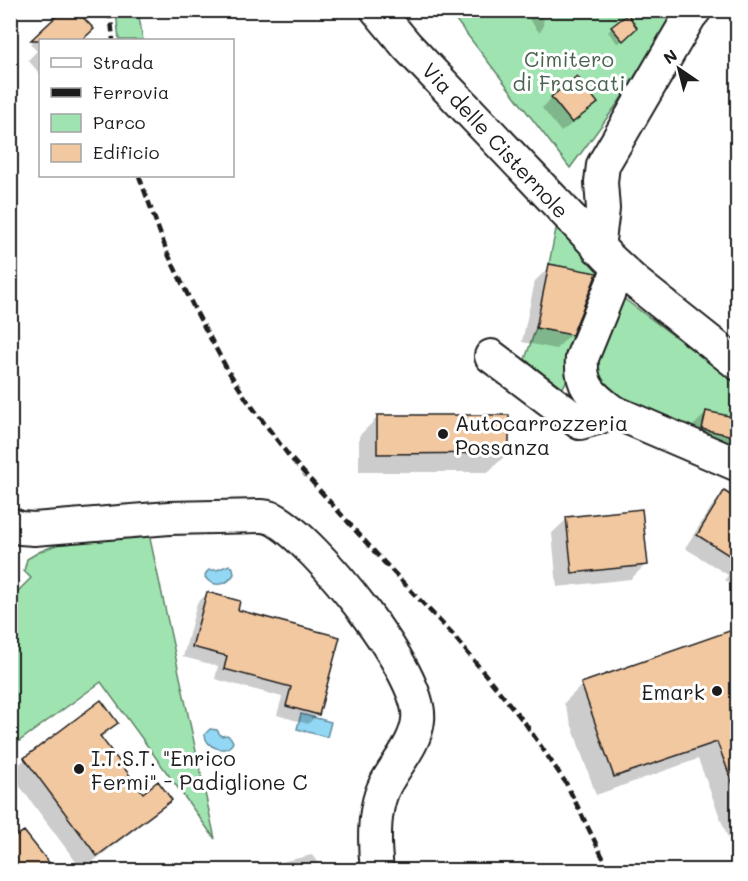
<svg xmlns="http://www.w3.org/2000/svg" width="748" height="881" font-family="Mali,sans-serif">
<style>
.green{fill:#9fe4b0;stroke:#5e8066;stroke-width:1.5}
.water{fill:#92d7f4;stroke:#638c9e;stroke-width:1.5}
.shadow{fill:#0003}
.building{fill:#f2c8a1;stroke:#1c1c1c;stroke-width:1.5}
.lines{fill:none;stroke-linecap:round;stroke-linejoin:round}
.minor-casing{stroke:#1c1c1c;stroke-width:36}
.minor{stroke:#fff;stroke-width:32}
.rail{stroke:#1c1c1c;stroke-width:4.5;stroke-dasharray:9 4.5;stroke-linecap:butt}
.poi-dot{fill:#1c1c1c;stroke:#fff;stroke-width:2}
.labels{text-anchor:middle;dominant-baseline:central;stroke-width:6;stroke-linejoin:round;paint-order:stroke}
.park-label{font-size:21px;fill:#4a6250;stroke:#fff}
.street-label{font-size:21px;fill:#1c1c1c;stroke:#fff}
.poi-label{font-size:21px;fill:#1c1c1c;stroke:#fff;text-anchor:start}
</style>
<rect width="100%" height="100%" fill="#fff"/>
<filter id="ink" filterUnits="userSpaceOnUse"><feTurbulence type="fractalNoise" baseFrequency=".0167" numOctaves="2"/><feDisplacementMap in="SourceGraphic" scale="12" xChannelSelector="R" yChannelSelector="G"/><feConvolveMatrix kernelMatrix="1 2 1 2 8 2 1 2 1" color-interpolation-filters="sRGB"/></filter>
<g filter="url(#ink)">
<!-- green -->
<path class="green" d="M116,11H138L143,40H119Z
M449,11H679L663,31L618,103L570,168Z
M556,229C571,240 598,253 598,274L549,264Z
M623,298L737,383V453L625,404L603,384L597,374L596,357Z
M536,328L585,337L573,370L562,389L525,359Z
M149,534L215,839L101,682L11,747V598L31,578L24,571L27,559L39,552L58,544Z"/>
<!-- water -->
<path class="water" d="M229,565L233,568L234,574C227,586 213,588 205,577L206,573L209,570H217Z
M301,714L331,722L327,737L297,729Z
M210,729L217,730L221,736L227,735L231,738L233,742C227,756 204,747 205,734Z"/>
<!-- shadow -->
<path class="shadow" d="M522,10H544L543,28L539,32Z
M612,28H635L618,44L608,32Z
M91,29L80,40H40V74L28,60L37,51L30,44L40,34Z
M552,98L596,103L586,113L561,132L542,108Z
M550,266L571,334L556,349L522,342L535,281Z
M706,413L738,420V440L721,456L687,432Z
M378,417L508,453L488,472H359V436Z
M725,493L738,501V588L725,580L728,575L685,548L712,506Z
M567,519L646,564L631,579L557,587L552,533Z
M207,594L236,611L318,714L308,724L277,715L282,697L215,679L218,666L183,657L197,603Z
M738,630V856L735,857L698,759L596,795L564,703L582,685Z
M101,702L116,723L100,739L142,795L170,800L155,814L82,870L10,773L25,759Z
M24,833L53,870H10V842Z
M312,855L323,870H260L264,866Z"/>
<!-- building -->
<path class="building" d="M63,10H76L94,29L82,40H31Z
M628,14L637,28L623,41L611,27Z
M577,76L598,103L572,123L551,97Z
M549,264L597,273L572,335L536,328Z
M706,411L738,418V437L702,429Z
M377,415H509V453L377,454Z
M724,491L738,500V561L697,535Z
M642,509L648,565L572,573L566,517Z
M207,592L240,601L238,610L340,637L319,715L286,706L291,687L224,669L227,656L192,647Z
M738,628V792H736L717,742L614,777L581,683Z
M101,700L118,723L100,736L143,793L158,781L172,800L97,856L24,758Z
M24,831L55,870H10V840Z"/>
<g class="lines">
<!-- minor casing -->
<g class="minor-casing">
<path id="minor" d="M377,10L407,46L608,257L635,282L738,364
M598,248L603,209L601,182L603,165L690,16L695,10
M619,267L582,358C580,386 591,395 612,411L738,465
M491,356L580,423L601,417L612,411
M10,524L20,528L34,529L169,518L261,516C265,516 269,517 274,519C314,540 424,674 418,720C416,743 396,764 385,785C373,809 374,844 377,870"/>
</g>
<!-- minor -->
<use href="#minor" class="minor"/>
<!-- rail -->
<path class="rail" d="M110,10L113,40
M139,176L167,252L194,308L227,369L247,400L289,456L381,559L453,635L525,723L566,783L609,870"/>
</g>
</g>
<!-- markers -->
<g class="poi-dot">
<circle cx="443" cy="434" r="6"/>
<circle cx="717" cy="691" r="6"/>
<circle cx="79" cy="769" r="6"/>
</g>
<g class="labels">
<!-- park labels -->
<g class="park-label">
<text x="569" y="58">Cimitero<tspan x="569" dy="24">di Frascati</tspan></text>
</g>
<!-- street labels -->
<g class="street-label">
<text transform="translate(496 140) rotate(47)">Via delle Cisternole</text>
</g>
<!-- poi labels -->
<g class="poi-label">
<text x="455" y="422">Autocarrozzeria<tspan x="455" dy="24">Possanza</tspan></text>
<text x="705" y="691" text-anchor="end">Emark</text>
<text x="91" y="757">I.T.S.T. "Enrico<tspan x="91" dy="24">Fermi" - Padiglione C</tspan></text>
</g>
</g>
<!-- margin -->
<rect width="748" height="881" fill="none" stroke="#fff" stroke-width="36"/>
<rect x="18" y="18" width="712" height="845" fill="none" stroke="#1c1c1c" stroke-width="2" filter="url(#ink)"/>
<!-- legend -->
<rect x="39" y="39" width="195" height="138" fill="#ffffff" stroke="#a4a4a4" stroke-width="1.5"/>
<rect x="51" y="58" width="30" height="9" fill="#ffffff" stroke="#a4a4a4" stroke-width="1.5"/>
<text x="93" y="69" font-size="18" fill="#1c1c1c">Strada</text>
<rect x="51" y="88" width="30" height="9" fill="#1c1c1c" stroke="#a4a4a4" stroke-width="1.5"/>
<text x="93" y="99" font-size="18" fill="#1c1c1c">Ferrovia</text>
<rect x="51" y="114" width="30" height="18" fill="#9fe4b0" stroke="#a4a4a4" stroke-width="1.5"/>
<text x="93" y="129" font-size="18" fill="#1c1c1c">Parco</text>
<rect x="51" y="144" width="30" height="18" fill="#f2c8a1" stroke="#a4a4a4" stroke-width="1.5"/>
<text x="93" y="159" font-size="18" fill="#1c1c1c">Edificio</text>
<!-- north arrow -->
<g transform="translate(679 69) rotate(325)" stroke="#ffffff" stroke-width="4.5" paint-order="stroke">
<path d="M0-4.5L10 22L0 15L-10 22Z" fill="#1c1c1c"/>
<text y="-9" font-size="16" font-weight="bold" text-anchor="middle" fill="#1c1c1c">N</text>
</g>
</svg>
